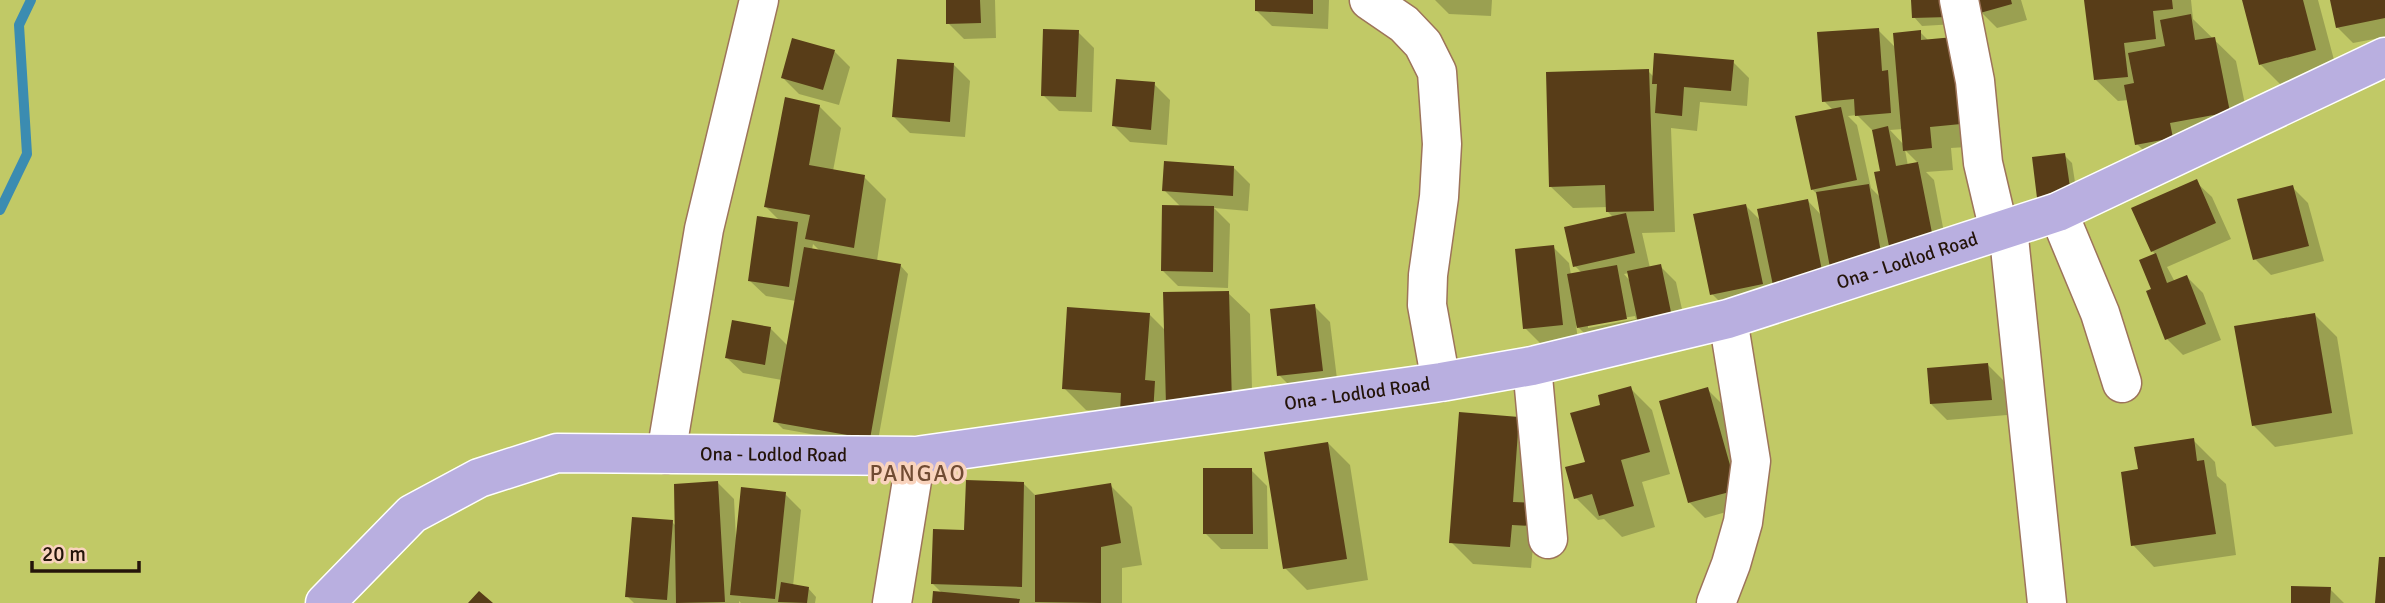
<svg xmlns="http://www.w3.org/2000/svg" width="2385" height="603" font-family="Signika,sans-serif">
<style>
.green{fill:#c1c966}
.shadow{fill:#0003;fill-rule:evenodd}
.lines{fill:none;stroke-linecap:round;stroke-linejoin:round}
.stream{stroke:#3b8cb1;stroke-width:10}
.building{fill:#583d18}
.minor-casing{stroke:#9d745a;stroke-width:41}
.major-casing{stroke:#fff;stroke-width:41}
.minor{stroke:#fff;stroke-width:38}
.major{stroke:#b9afe0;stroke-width:38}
.labels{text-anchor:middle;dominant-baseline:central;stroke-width:7;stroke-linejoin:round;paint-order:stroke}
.street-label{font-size:19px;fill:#24140a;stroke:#f9d3bd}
.quarter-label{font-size:23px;letter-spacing:2px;fill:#714b33;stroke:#f9d3bd}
</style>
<rect width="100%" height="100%" fill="#f2c4a9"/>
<!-- green -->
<path class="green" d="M0,0H2385V603H0Z"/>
<!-- shadow -->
<path class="shadow" d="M947,0H995L996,38L964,39L948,23Z
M1257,0H1329L1328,29L1272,26L1256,10Z
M1435,0H1492L1491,16L1449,14Z
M1913,0L1956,24L1922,26L1914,17Z
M1978,0H2021L2027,20L1997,28L1981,12Z
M2086,0H2191L2193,19L2236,61L2251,133L2159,166L2137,144L2129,100L2118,101L2096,80Z
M2244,0H2318L2337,71L2282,86L2260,64Z
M2331,0H2385V37L2353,43L2337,27Z
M1878,30L1896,48L1920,32L1929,41L1982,146L1951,148L1953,170L1926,172L1934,180L1949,259L1728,310L1712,294L1745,205L1762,222L1808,201L1822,216L1819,196L1812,189L1833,110L1824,101ZM1857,115L1873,131L1882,172L1881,198L1871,188L1857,125L1848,116ZM1903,129L1904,145L1890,130ZM1905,150L1919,164L1908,166Z
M1078,32L1094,48L1092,112L1059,111L1043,95Z
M834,51L850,67L839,105L799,94L783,78Z
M1733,62L1749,78L1747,106L1700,102L1697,131L1671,128L1675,232L1642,233L1650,268L1660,266L1676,282L1687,332L1594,343L1576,325L1578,340L1541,344L1525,328L1553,247L1569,263L1571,275L1582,273L1575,266L1614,218L1608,212V207L1573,208L1551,187L1648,71L1654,77ZM1629,273L1631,282L1624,274ZM1635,316L1636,319L1588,328V324Z
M954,65L970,81L965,137L910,133L894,117Z
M1154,84L1170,100L1167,145L1130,142L1114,126Z
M819,106L841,128L833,171L864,177L886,199L877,261L900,265L908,274L877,446L783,429L775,421L782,380L743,373L727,358L770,328L788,346L796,301L766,296L750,281L781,222L766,207ZM813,244L821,252L812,250Z
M2064,155L2072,163L2078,201L2047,205L2039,197Z
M1234,168L1250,184L1248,211L1214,208L1230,224L1228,288L1178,286L1162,270L1181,207L1164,190Z
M2196,182L2212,197L2231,239L2167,267L2175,282L2187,277L2203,293L2221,340L2183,355L2167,339L2153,290L2156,255L2152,251Z
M2292,187L2308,203L2324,261L2271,275L2255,259Z
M1228,293L1250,314L1253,425L1086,410L1064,388L1149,314L1166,331Z
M1314,306L1330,322L1338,387L1295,391L1279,375Z
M2315,315L2337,337L2353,434L2275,447L2253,425Z
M1988,365L2004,381L2007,415L1947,420L1931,404Z
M1630,388L1652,410L1670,474L1642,482L1655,527L1622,537L1604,519L1598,520L1576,498L1602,406Z
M1707,389L1723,405L1751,505L1705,518L1689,502Z
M1518,418L1533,546L1531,568L1473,564L1451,542Z
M2193,440L2215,462L2217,476L2226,484L2236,555L2154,567L2133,545L2140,471Z
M1328,443L1350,465L1368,580L1307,590L1285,568Z
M1251,470L1267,486L1268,549H1221L1205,533Z
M718,483L734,499L736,539L785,494L801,510L793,586L808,588L816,597L815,603H741L739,601V603H634L627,596L672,522L676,526Z
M1024,484L1037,497L1110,485L1132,507L1142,565L1122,568V603H933L943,594L933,584L966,532Z
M2330,589L2344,603H2293Z"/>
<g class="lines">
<!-- stream -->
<path class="stream" d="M0,210L27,154L19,25L31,0"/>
</g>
<!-- building -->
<path class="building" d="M946,0H980L981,23L946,24Z
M1255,0H1313V14L1255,11Z
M1911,0H1948L1949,17L1912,18Z
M1976,0H2011L2012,4L1980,13Z
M2084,0H2172L2173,9L2153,11L2156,39L2124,43L2128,77L2094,80Z
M2242,0H2303L2316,50L2259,65Z
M2330,0H2385V18L2336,28Z
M2191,14L2195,40L2215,37L2230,112L2170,123L2173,138L2135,145L2124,85L2134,83L2128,53L2165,46L2160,20Z
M1879,28L1882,71L1888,70L1891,113L1855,116L1854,99L1822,102L1817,32Z
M1043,29L1079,30L1076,97L1041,96Z
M1921,30V40L1954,37L1961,124L1930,127L1932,148L1903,151L1893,33Z
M792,38L835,50L823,90L781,78Z
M1654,53L1734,60L1731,91L1684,87L1682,116L1655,113L1657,84H1652Z
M897,59L954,63L950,122L892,117Z
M1649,69L1654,211L1606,212L1605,185L1549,187L1546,72Z
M1116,79L1155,82L1151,130L1112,126Z
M785,97L820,105L809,165L865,175L854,248L805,239L810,215L764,207Z
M1841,107L1857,180L1811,190L1795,116Z
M1888,126L1896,166L1918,162L1934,243L1890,251L1874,172L1880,171L1872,130Z
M2065,153L2071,194L2037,198L2032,157Z
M1164,161L1234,166L1233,196L1162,191Z
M2197,179L2216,223L2151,252L2131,208Z
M1869,184L1883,264L1831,273L1816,192Z
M2293,185L2309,246L2253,260L2237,199Z
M1808,199L1824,281L1774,290L1757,209Z
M1746,204L1763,284L1710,295L1693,214Z
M1162,205L1214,206L1213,272L1161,271Z
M1626,213L1635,253L1573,267L1564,227Z
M757,216L798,222L789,287L748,281Z
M1554,245L1563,325L1523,329L1515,249Z
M804,247L901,264L870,439L773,422Z
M2156,253L2167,283L2187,275L2206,324L2165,340L2146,291L2151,289L2139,260Z
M1661,264L1672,317L1638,323L1627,271Z
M1617,265L1627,319L1577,328L1567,274Z
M1229,291L1232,404L1166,405L1163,292Z
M1315,304L1323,371L1277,376L1270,309Z
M1067,307L1150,313L1145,380L1155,381L1153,414L1120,412L1121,393L1062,389Z
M2315,313L2332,413L2252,426L2234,326Z
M732,320L771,327L765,365L725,358Z
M1988,363L1992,400L1930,404L1927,368Z
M1631,386L1650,452L1621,460L1634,506L1599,516L1592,494L1574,499L1565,467L1585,462L1570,413L1600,405L1598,395Z
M1708,387L1737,490L1688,503L1659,401Z
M1459,412L1519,417L1513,502L1536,503L1534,526L1512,525L1510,547L1449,543Z
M2194,438L2197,461L2204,460L2216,534L2131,546L2121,472L2138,469L2134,447Z
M1328,442L1347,559L1283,569L1264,452Z
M1203,468H1252L1253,534H1203Z
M966,480L1024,482L1022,587L931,584L933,529L964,530Z
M718,481L725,602L676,603L674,484Z
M1111,483L1121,543L1101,547V603L1035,602V495Z
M741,487L786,492L775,599L730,595Z
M632,517L673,520L667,600L625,597Z
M2379,557H2385V603H2375Z
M781,582L809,587L807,603L778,602Z
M2291,586L2331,587L2330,603H2291Z
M479,591L493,603H468Z
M933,591L1020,599L1019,603H932Z"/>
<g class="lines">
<!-- minor casing -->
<g class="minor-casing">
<path id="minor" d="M1369,0L1404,24L1423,44L1437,72L1442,144L1439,197L1428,275L1427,305L1441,382
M1959,0L1975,81L1983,163L1999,231
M2058,212L2100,313L2122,383
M2008,228L2047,603
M1532,366L1548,539
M666,454L704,229L759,0
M892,603L916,456
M1716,603L1731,564L1743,522L1751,461L1728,319"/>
</g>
<!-- major casing -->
<g class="major-casing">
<g id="major">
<path id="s1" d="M325,603L412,514L479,478L557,453L916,456L1441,382L1532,366L1728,319L2058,212L2385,57"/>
</g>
</g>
<!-- minor -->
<use href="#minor" class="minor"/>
<!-- major -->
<use href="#major" class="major"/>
</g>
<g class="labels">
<!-- street labels -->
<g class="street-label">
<text stroke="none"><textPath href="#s1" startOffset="1654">Ona - Lodlod Road</textPath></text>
<text stroke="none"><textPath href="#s1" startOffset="1087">Ona - Lodlod Road</textPath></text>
<text stroke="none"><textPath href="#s1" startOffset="499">Ona - Lodlod Road</textPath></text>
</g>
<!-- quarter labels -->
<g class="quarter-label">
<text x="918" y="473">PANGAO</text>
</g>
</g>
<!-- scale -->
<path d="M32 561v10h107v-10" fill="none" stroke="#24140a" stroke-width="3.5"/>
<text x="42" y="561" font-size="21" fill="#24140a" stroke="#f9d3bd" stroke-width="5" paint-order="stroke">20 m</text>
</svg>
